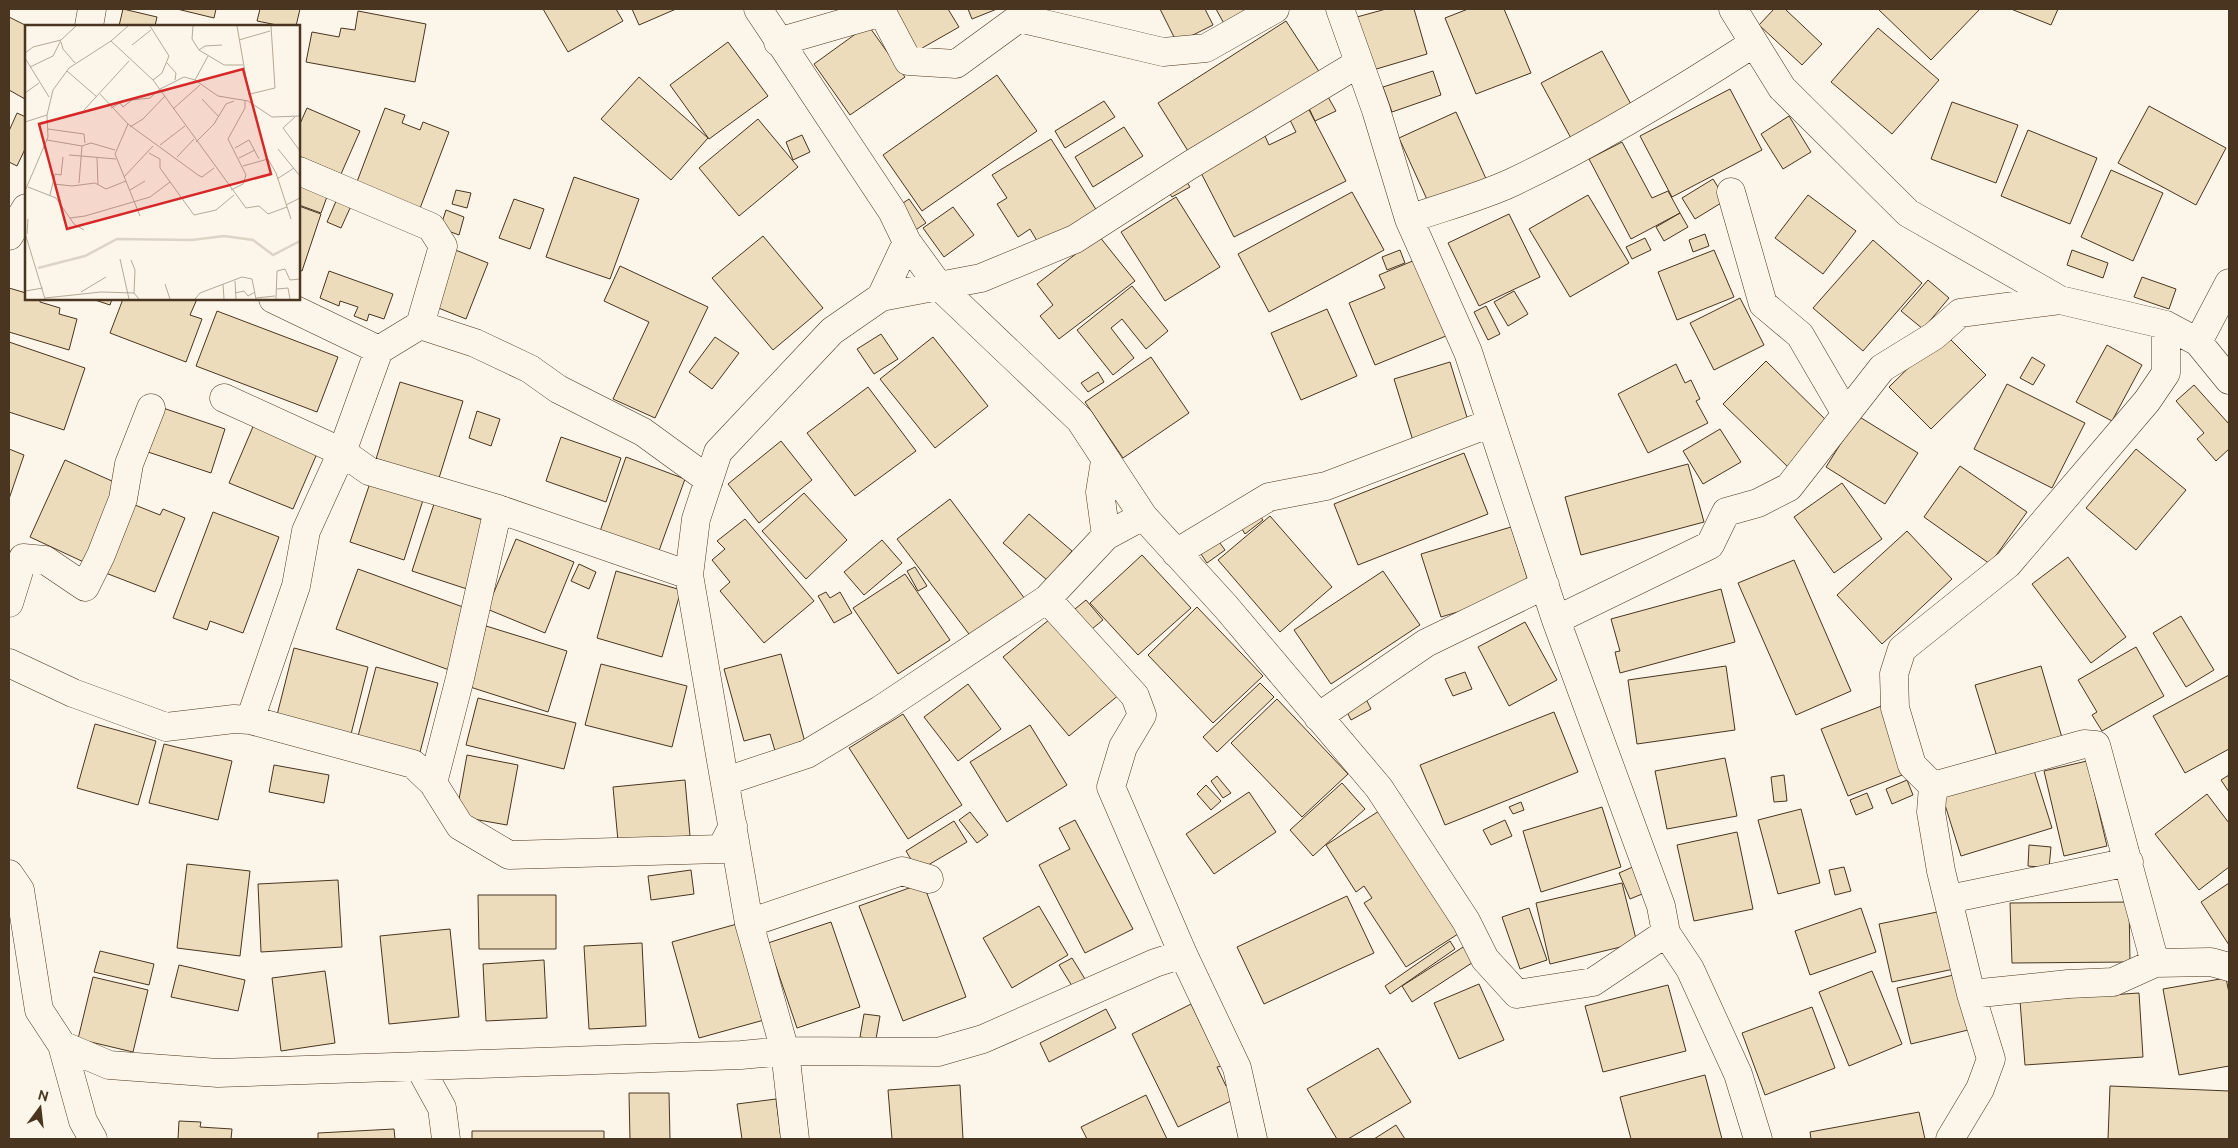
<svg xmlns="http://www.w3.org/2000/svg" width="2238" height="1148" font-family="Ubuntu,sans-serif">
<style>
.building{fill:#ecdcbc;stroke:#4a3520}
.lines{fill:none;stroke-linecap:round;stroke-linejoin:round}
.minor-casing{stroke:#4a3520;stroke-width:29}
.minor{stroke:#fbf6e9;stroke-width:28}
.inset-river{fill:none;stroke:#dcd4c6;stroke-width:2.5}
.inset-road{fill:none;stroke:#b4a999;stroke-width:1}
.view{fill:#d62828;fill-opacity:0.15;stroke:#d62828;stroke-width:2.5}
.inset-edge{fill:none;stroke:#4a3520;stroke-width:2.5}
</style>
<rect width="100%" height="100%" fill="#fbf6e9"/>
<!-- building -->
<path class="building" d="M123,9L157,17L155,26H119Z
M177,9H216L214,18Z
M260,9H300L296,26H282L257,21Z
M543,9H616L623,21L568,52Z
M632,9H676L639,25Z
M891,9H948L959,27L917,51Z
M968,9H997L972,19Z
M1160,9H1205L1213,25L1177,43Z
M1216,9H1265L1227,29Z
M1386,9H1414L1427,54L1373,70L1357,17Z
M1468,9H1504L1531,73L1476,94L1445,18Z
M1774,9H1785L1822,44L1802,65L1759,25Z
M1878,9H1980L1931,60Z
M2011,9H2058L2051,25Z
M358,11L426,24L415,82L306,62L312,32L339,37L341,28L355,30Z
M9,17L27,26L25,99L9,90Z
M1286,21L1322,76L1193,159L1158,103Z
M868,25L905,77L850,115L814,64Z
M1878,28L1939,80L1892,134L1831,82Z
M728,42L768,96L709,139L670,85Z
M1602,51L1633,108L1572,140L1541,83Z
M1433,71L1441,95L1392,112L1383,87Z
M997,75L1037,131L922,211L883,155Z
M639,77L708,138L671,180L601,119Z
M1730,89L1762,150L1672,197L1640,136Z
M1327,95L1336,111L1315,121L1307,104Z
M1104,101L1115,117L1065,148L1055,131Z
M1952,102L2018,125L1996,183L1931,159Z
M2149,106L2226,148L2196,205L2118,163Z
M307,108L360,131L341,174L299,156V126Z
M385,108L405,115L402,123L420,130L423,122L449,132L419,211L355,187Z
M1308,108L1346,181L1234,237L1199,169L1265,136L1269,145L1296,132L1289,118Z
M1456,112L1487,181L1430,206L1399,138Z
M17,113L26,117V147L17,166L9,162V131Z
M1789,116L1811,152L1783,169L1761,134Z
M758,119L798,167L739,216L699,168Z
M1124,127L1143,156L1093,187L1075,157Z
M2028,130L2097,158L2070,224L2001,196Z
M802,135L810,152L793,160L786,142Z
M1051,139L1097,211L1040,246L1030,229L1018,237L997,204L1007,198L992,175Z
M1622,142L1652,198L1668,191L1680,213L1631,239L1589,159Z
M2111,170L2163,193L2133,261L2081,237Z
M1183,176L1190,187L1172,197L1165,186Z
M574,177L639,199L610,279L546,257Z
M1713,179L1726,200L1695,219L1682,198Z
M299,183L328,194L321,213L299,205Z
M456,190L471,193L467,208L452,204Z
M1352,192L1384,250L1269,312L1238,254Z
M1588,195L1629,263L1570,297L1529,229Z
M1808,195L1856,231L1823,274L1775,238Z
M1176,197L1220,267L1165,301L1121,232Z
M337,199L351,206L341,228L327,222Z
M514,199L544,209L530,249L499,238Z
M909,199L926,223L911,233L894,209Z
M299,206L321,214L302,271L299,270Z
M953,207L974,235L944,257L923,228Z
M446,210L464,217L459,235L440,228Z
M1680,213L1688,227L1664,241L1656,227Z
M1509,214L1540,277L1479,306L1448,243Z
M1705,234L1709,246L1693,252L1689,240Z
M763,236L823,308L773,350L712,278Z
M1099,236L1135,281L1059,339L1040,316L1053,305L1037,284Z
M1645,238L1651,250L1632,259L1626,247Z
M1873,240L1922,283L1863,351L1813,308Z
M453,249L488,263L466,319L431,305Z
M1400,250L1405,263L1387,270L1382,257Z
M1714,250L1734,297L1677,320L1658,272Z
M2072,250L2108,263L2103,278L2067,265Z
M1415,260L1446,336L1375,365L1349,303L1385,288L1379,275Z
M620,266L708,307L655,418L613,399L649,322L604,301Z
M329,271L393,294L384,319L369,314L367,321L354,316L358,307L340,301L339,306L320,298Z
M2142,277L2176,289L2169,309L2134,297Z
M1928,280L1949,298L1923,329L1901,311Z
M1132,286L1168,331L1146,349L1122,319L1111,328L1134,358L1113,375L1077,330Z
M9,288L26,293V299H40V302L60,308L59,314L77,319L69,350L9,332Z
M1514,291L1528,314L1508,326L1494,302Z
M1740,298L1764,345L1714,370L1690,323Z
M92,299H112L110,305Z
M123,299H197L190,315L202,319L186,362L110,333Z
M1486,306L1500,334L1488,340L1474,312Z
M1327,309L1357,376L1301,400L1271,333Z
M217,311L338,357L317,412L196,366Z
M1944,333L1986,375L1931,429L1889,387Z
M881,334L898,359L874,374L857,349Z
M715,337L739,353L712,389L689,372Z
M933,337L988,406L935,448L880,379Z
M9,342L85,368L64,430L9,412Z
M2107,345L2142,365L2112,421L2076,402Z
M1151,357L1189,413L1123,458L1085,402Z
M2032,357L2045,365L2033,385L2020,378Z
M1766,361L1832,426L1789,468L1723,404Z
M1450,362L1470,427L1414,444L1394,379Z
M1676,364L1685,383L1691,380L1700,399L1696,401L1708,423L1648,453L1618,394Z
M1098,372L1104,382L1088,392L1081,383Z
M400,382L463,401L439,478L376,459Z
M2007,384L2085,423L2052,488L1974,449Z
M2194,385L2229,424V449L2216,461L2197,439L2204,433L2176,401Z
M868,387L916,451L855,496L807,433Z
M163,408L225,429L211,473L148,452Z
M477,411L500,419L491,446L469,438Z
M1858,416L1918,453L1885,504L1826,467Z
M255,422L319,449L293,509L229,483Z
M1720,429L1741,462L1703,484L1683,451Z
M561,437L621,458L606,502L546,481Z
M781,441L812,480L759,523L728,484Z
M9,449L24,455L9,499Z
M2136,449L2186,490L2136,550L2086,508Z
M1464,453L1488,514L1358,565L1334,504Z
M626,457L685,479L656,559L598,537Z
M65,460L123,486L88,564L30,537Z
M1688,464L1704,522L1581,555L1565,497Z
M1960,466L2027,512L1990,564L1924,517Z
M371,480L424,497L404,560L350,542Z
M1842,483L1882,539L1834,573L1794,517Z
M804,493L847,540L806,579L762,531Z
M950,499L1025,599L972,638L897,539Z
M130,503L160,515L163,509L185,518L155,592L103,572Z
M434,504L489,522L467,589L412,571Z
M213,512L279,537L243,633L210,621L207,630L173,618Z
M1029,514L1072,551L1047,580L1003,543Z
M1260,516L1263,520L1245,534L1242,529Z
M1270,516L1332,587L1280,632L1218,560Z
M745,519L814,601L764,643L720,591L730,582L712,560L725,549L717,541Z
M1511,527L1531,590L1441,617L1421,554Z
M1907,531L1952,579L1882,644L1837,595Z
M516,539L574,562L545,633L487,609Z
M1217,539L1225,550L1207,563L1199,551Z
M882,540L902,563L864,595L844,572Z
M1142,555L1191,608L1138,655L1090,603Z
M2068,557L2126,637L2091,663L2032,584Z
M1794,560L1851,691L1796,715L1738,583Z
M579,564L596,572L589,589L571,581Z
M915,567L927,586L918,591L907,571Z
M358,569L474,611L452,671L336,629Z
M616,571L681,590L662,657L597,638Z
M1383,571L1420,625L1331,684L1294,630Z
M905,574L950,640L898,674L853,608Z
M1721,589L1735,642L1620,673L1615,652L1620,651L1611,619Z
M826,592L830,598L840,592L852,613L834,623L818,596Z
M1086,600L1103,620L1087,633L1070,613Z
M1197,607L1263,676L1213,723L1148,655Z
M1055,615L1120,694L1069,736L1003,657Z
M2181,616L2214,670L2186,687L2153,633Z
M1525,622L1557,680L1509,706L1478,647Z
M486,626L567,651L548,712L467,686Z
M2136,647L2164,696L2102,731L2092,715L2097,712L2078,680Z
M294,648L368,667L349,742L275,723Z
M781,654L806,746L776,754L770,734L744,741L724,669Z
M601,664L687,686L672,747L585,725Z
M1726,666L1735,730L1637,744L1628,680Z
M2041,666L2063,741L1998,760L1975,685Z
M376,667L438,683L419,756L357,740Z
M1465,672L1472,689L1453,696L1445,679Z
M2229,675V749L2185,773L2153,716Z
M1260,683L1274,697L1217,752L1203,737Z
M968,684L1001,729L958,761L924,717Z
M1365,697L1371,709L1351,720L1345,708Z
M478,698L576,723L564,769L466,745Z
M1277,699L1348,774L1302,817L1231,743Z
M1884,705L1910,772L1848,796L1821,729Z
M1554,712L1578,772L1445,825L1420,765Z
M903,714L962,805L908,839L849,748Z
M95,724L156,741L138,805L77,788Z
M1030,725L1067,785L1007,822L970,762Z
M164,744L232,761L218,820L149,803Z
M467,755L518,765L507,825L456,816Z
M1725,758L1737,816L1667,829L1655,771Z
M2087,761L2107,846L2064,856L2044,771Z
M2032,764L2052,828L1961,856L1941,792Z
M274,765L329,775L324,803L269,792Z
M1784,775L1787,801L1774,802L1771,777Z
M2229,775V792L2221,780Z
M1217,776L1231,793L1223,798L1211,781Z
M685,780L690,836L618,841L613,787Z
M1907,780L1913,795L1892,804L1886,789Z
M1342,783L1365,809L1313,856L1290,830Z
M1206,785L1221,801L1211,810L1197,794Z
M1249,792L1276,832L1214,874L1186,834Z
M1867,793L1873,808L1856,815L1850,800Z
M2207,794L2229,823V867L2199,890L2155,834Z
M1521,802L1524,810L1513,814L1509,807Z
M1602,807L1621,867L1541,892L1523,831Z
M1801,809L1820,883L1778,894L1758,820Z
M1379,811L1458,934L1406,967L1364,903L1372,898L1364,886L1356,892L1326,845Z
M970,812L988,835L977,843L959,820Z
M1075,820L1133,929L1085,953L1039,865L1070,849L1059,828Z
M1505,820L1512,836L1491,845L1483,830Z
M954,821L967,842L918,871L906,851Z
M1737,832L1753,909L1694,921L1677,845Z
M2029,845L2051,847L2049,868L2028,866Z
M187,864L250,871L240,956L177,948Z
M1635,866L1647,892L1630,899L1619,873Z
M1844,867L1851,891L1835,895L1829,870Z
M691,870L694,894L651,900L648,876Z
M338,880L342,947L261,952L258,884Z
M923,883L966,997L903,1021L859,906Z
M1622,883L1637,943L1550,964L1536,903Z
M2229,883V945L2201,902Z
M478,895H556V949H479Z
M1347,896L1374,953L1264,1004L1237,947Z
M2129,902L2130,962L2012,963L2010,903Z
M1039,906L1068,955L1012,988L983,938Z
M1529,908L1547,960L1520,969L1502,917Z
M1861,908L1876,952L1810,975L1795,931Z
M1942,911L1954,969L1892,982L1879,924Z
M831,922L860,1007L797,1028L768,943Z
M737,924L764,1020L699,1038L672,942Z
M450,929L459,1017L389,1024L380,936Z
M1450,941L1455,949L1390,994L1385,986Z
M1471,942L1481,957L1412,1002L1402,986Z
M642,943L646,1026L589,1029L584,946Z
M100,951L154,964L149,985L94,972Z
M1072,958L1085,979L1072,986L1059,965Z
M544,960L547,1018L486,1021L483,964Z
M179,965L245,980L238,1011L171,997Z
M325,971L335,1043L281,1051L272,978Z
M1872,971L1902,1044L1849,1066L1819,992Z
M1958,974L1972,1029L1911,1044L1897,988Z
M93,977L148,990L133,1052L78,1039Z
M2226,978L2229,993V1066L2179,1075L2163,989Z
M1479,984L1504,1040L1459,1059L1434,1003Z
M1668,985L1686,1051L1603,1072L1585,1006Z
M2139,993L2143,1057L2025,1065L2020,1001Z
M1191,1004L1221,1066L1217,1067L1226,1086L1230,1083L1237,1098L1178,1127L1132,1034Z
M1812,1007L1835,1068L1765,1095L1742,1033Z
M1106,1009L1116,1028L1049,1062L1040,1043Z
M864,1014L880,1016L876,1039L860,1037Z
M1378,1048L1411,1102L1348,1139H1337L1307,1089Z
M1705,1075L1722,1139H1631L1620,1097Z
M960,1085L963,1139H892L888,1090Z
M2110,1086L2229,1091V1139H2108Z
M629,1093H669L670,1139H630Z
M1146,1095L1167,1139H1087L1081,1127Z
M776,1099L781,1139H742L737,1104Z
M1919,1112L1925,1139H1811L1810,1132Z
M179,1121L201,1122L200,1127L232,1129L231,1139H178Z
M1396,1125L1405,1139H1374Z
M394,1129L395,1139H318V1133Z
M472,1131H604V1139H472Z"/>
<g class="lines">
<!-- minor casing -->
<g class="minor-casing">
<path id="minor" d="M758,9L892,211L907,242L939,286L1080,420L1143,516L1226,607L1379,788L1466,921L1485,959L1517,994L1593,982L1666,933
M1340,9L1376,110L1409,219L1468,352L1556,620L1661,906L1666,933L1690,969L1738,1074L1758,1139
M1733,9L1782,88L1908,213L2060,300L2166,325L2198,342L2229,380
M89,26L92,9
M778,42L882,12L908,61L956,64L1019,18L1163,52L1206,48L1275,9
M299,171L431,227L443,246L420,325
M1731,192L1763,304L1800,335L1846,414
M1409,219C1443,207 1481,197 1513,182C1597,142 1677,93 1754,43
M9,236L26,208
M881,297L981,278L1075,239L1190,165L1359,63
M273,299L379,350L420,325L475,343L530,369L558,389L643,432L709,480
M2198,342L2229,283
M224,398L342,452L369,471L498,509L689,575
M1105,461L1100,492L1106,536L1143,516
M1176,553L1269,497L1326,486L1491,423
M1047,599L1135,696L1142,715L1123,747L1111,787L1183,954L1237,1068L1253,1139
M9,603L23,558L45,560L85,587L101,555L123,499L129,464L151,408
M1556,620L1710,545L1726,512L1758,503L1789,487L1882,368L1934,336L1960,313L2060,300
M9,663L73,693L166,727L234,719L250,720L413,764L433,783L460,826L509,855L721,849L733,826
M1318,717L1426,643L1545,585
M250,720L296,586L306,531L342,452L379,350
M726,781L807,754L880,710L1047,599L1106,536
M433,783L460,678L498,509
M1933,786L2084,744L2096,745L2155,963
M9,874L20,890L39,1010L62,1045L83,1121L93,1139
M1949,899L2129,862
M749,923L902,871L929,879
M1971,994L2068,984L2113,982L2155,963L2211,962L2229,967
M62,1045L109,1065L218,1073L741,1055L785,1051L938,1052L983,1039L1155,963L1183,954
M419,1066L442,1108L446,1139
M795,1139L785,1051L749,923L689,575L696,519L718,452L832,331L881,297L907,242
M1950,1139L1980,1089L1991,1059L1971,994L1941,871L1931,812L1933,786L1912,765L1895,708L1894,674L1902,649L2008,564L2147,401L2166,373V325"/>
</g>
<!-- minor -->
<use href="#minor" class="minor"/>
</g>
<!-- overview -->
<g transform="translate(25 25)">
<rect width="275" height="275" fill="#fbf6e9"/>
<path class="inset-river" d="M13,243L60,231L92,214L167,215L199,211L228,215L248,230L275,216"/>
<path class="inset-road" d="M125,1L144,31L137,48L128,55M168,1L167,14L174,25L199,40H218M212,1L224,70M214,15L245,6M86,16L128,55L221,183L234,181L243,189L262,182M36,17L38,24L50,38M107,20L126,5M174,25L180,21L197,20M0,28L8,22L36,15L51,1M0,33L24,72M142,38L151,48L150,55M5,42L28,31L36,15M42,46L72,72M170,55L183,31M0,68L14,58M75,69L103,99L173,150L177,152L189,143M225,69L250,63L246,1M177,74L193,91M86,83L95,78L98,82L107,75L125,73L135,64L159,52L170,55L193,71L223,76L247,92L275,91M148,84L175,60M59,85L104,36M270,92L258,103L275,126M0,97L22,90M103,99L90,129L115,191M105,102L118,94L140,71M23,104L59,109L60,118M22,115L57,121L66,118L90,125M171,117L189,99L201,79L209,76M135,120L160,101M210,123L224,115L234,134M253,124L275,151M124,128L135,134V143L169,190L191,185L209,170M44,130L91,134M152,132L169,114M72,133L73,160M214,133L230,125M218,141L243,134L251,148L266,194M99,152L128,121M252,154L269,143M54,158L57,121M29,159L47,161L70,158L81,164L101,156M3,162L31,173L49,199L59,205M105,165L120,156M206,165L218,159L221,150L203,114L220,83V75M0,166L23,112L22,90L28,65L44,43L86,16L103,1M25,170L30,149L36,150L38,132M261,180L275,173M45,193L60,191L125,172L145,157M0,208L20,274M2,209L3,194M95,234L104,274M106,235L110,245L109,268M210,256L211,274M140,259L145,274M198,259L199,274M252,264L263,263L265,274M0,266L18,263M56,267L81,252M210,268L219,266L223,271L230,267M20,273L76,267L109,268L114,274M231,273L250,271M170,274L175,268L217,252L227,254L231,274M251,274L252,246L260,244L265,255L275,254"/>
<path class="view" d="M218,44L246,149L42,204L14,99Z"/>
<rect width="275" height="275" class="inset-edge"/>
</g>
<!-- border -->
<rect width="2238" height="1148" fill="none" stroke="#4a3520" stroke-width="20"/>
<!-- north arrow -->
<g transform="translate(40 1108) rotate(15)" stroke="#fbf6e9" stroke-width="4" paint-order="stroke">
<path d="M0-4L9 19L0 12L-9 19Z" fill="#4a3520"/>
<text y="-8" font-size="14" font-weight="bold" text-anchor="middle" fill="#4a3520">N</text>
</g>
</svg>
